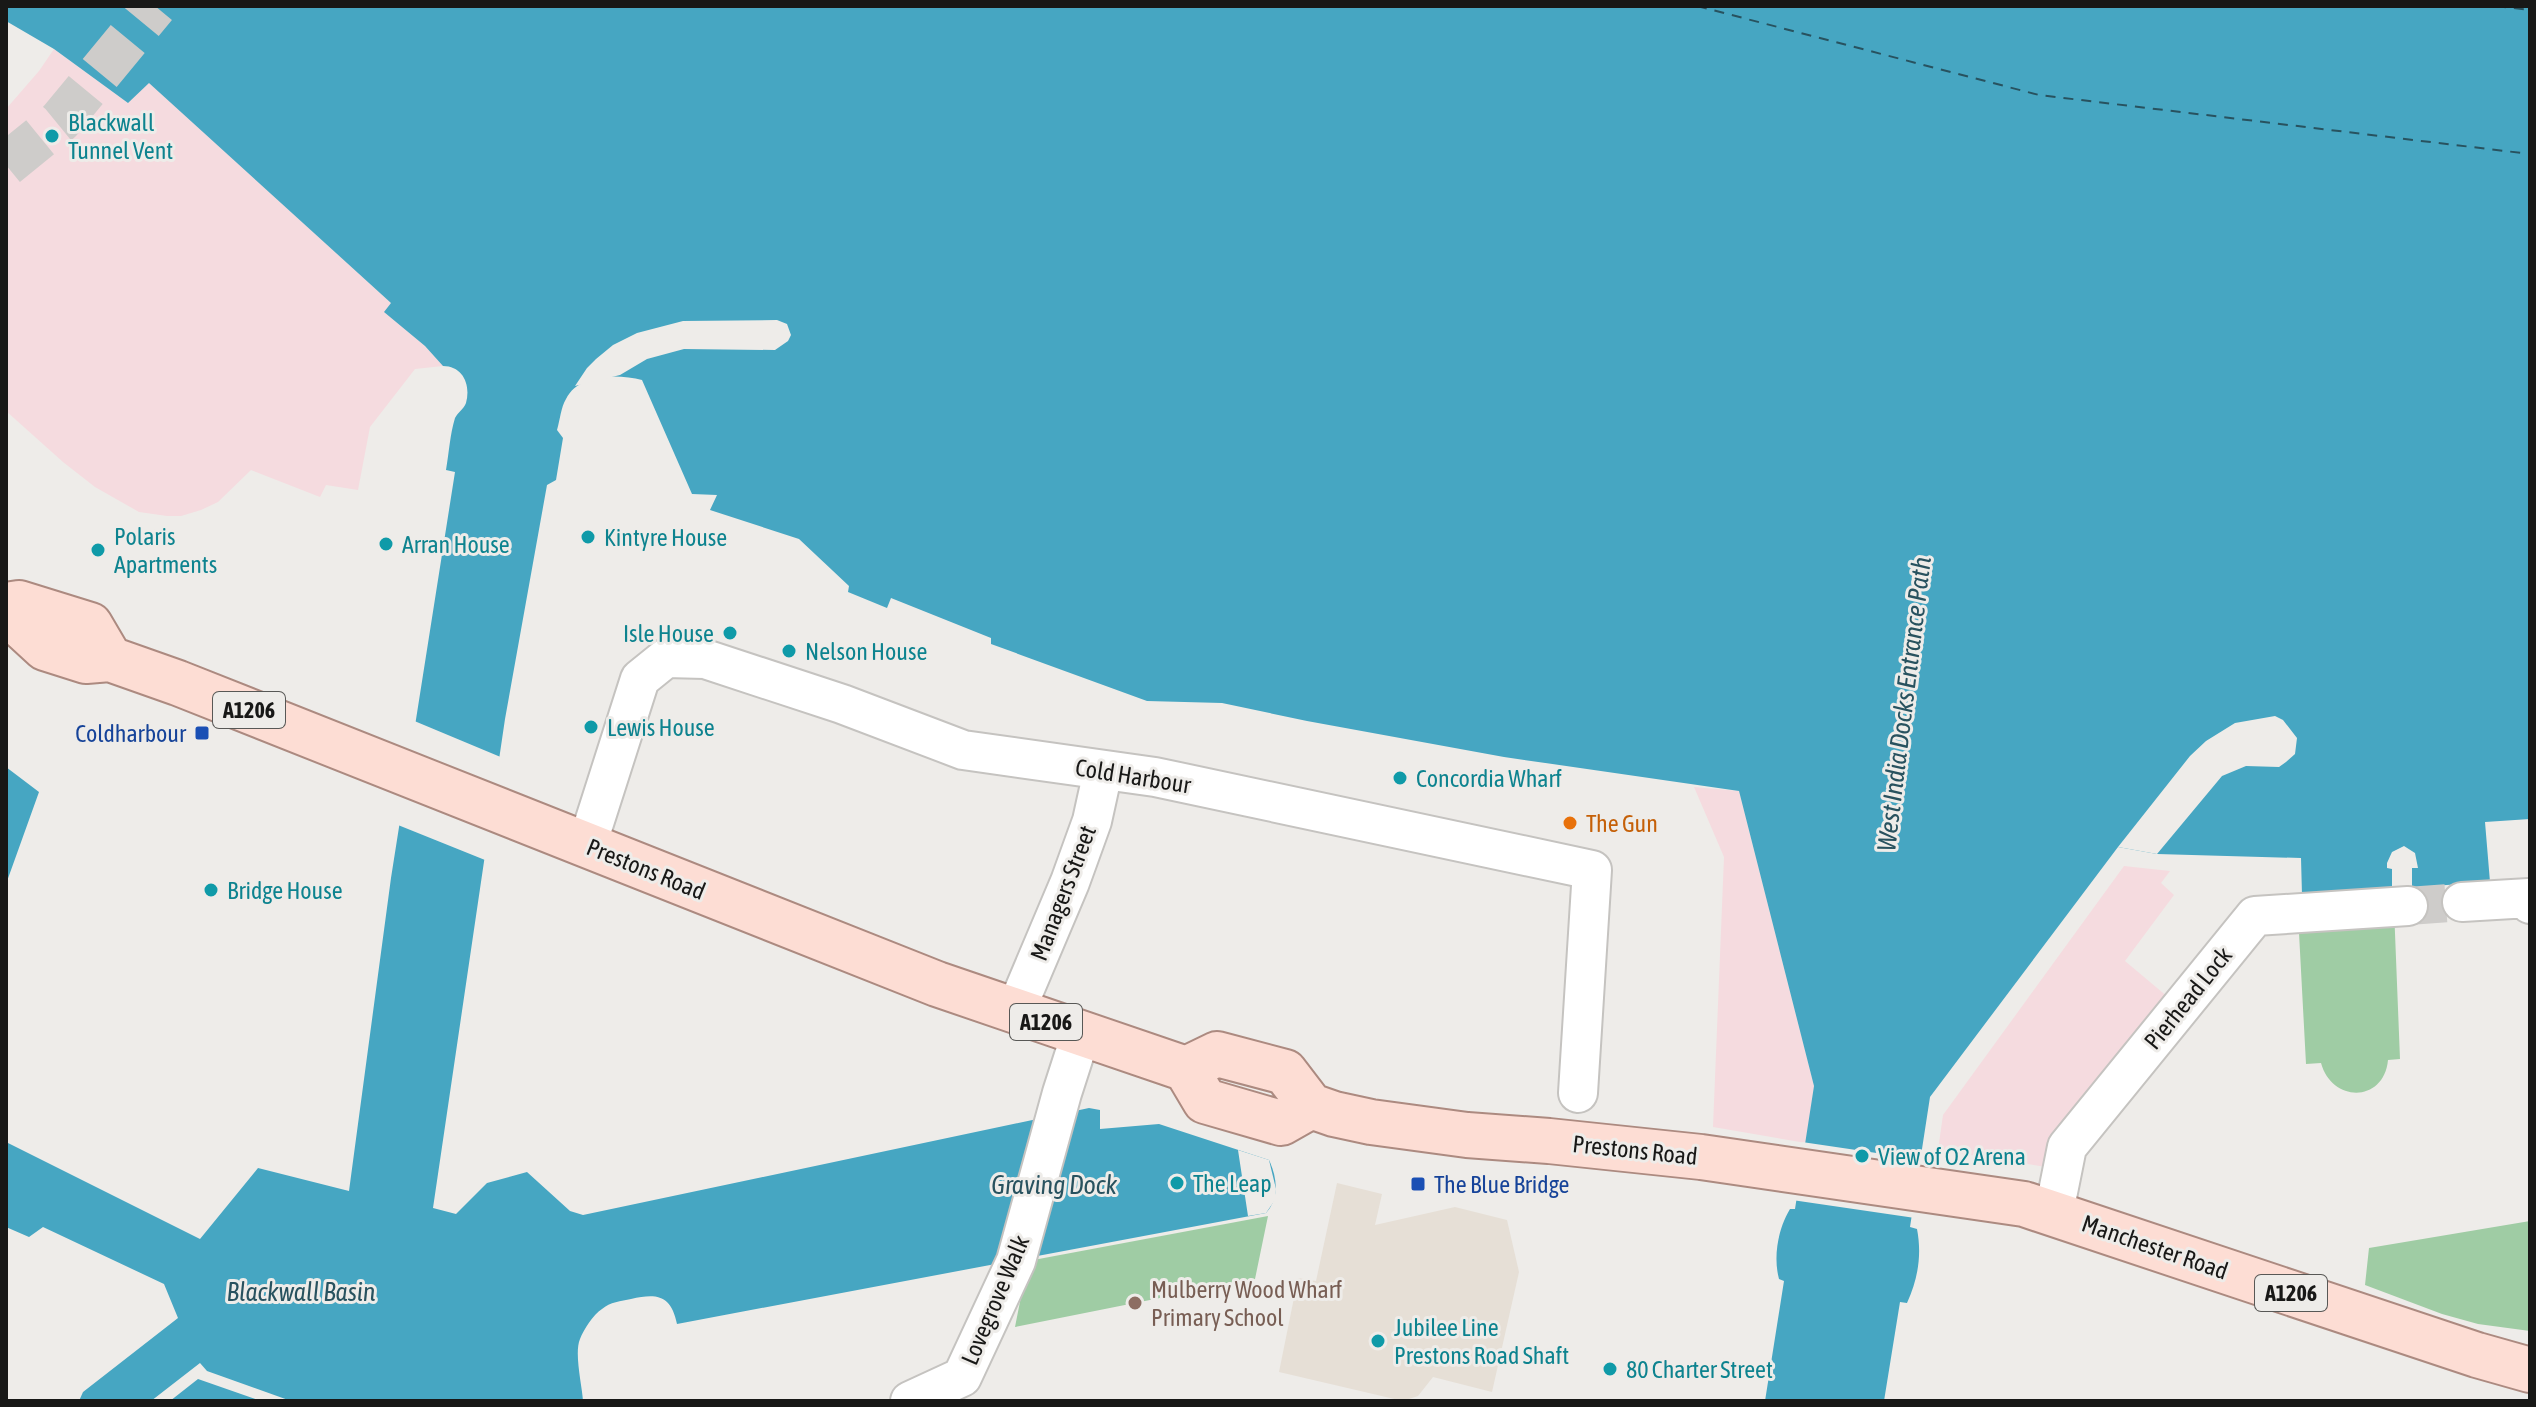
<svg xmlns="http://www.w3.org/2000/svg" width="2536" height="1407" font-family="'Asap Condensed',sans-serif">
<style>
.built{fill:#e6dfd6}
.industrial{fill:#f5dbdf}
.green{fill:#9fcca4}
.water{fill:#46a6c2}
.pier{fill:#eeece9}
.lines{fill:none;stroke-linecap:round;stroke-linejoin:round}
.ferry{stroke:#28525f;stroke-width:2;stroke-dasharray:10 8;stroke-linecap:butt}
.minor-tunnel{stroke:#ceccca;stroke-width:38;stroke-dasharray:38 19;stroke-linecap:butt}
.highway-tunnel{stroke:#ceccca;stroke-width:44;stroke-dasharray:44 22;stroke-linecap:butt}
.minor-casing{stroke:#c5c3c0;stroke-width:42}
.major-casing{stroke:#ac8a80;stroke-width:48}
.minor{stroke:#fff;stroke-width:38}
.major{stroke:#fdddd4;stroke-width:44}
.culture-dot{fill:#0f9aa8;stroke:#eeece9;stroke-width:3}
.transit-dot{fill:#1a4fb4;stroke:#eeece9;stroke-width:3}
.food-dot{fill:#e8710a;stroke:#eeece9;stroke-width:3}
.education-dot{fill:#8d6e63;stroke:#eeece9;stroke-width:3}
.labels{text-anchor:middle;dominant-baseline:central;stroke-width:6;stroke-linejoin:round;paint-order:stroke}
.shield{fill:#eeece9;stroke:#585856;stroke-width:2}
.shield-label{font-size:22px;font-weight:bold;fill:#181817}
.culture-label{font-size:24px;fill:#0d838f;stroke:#eeece9;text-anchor:start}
.transit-label{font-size:24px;fill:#164399;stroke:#eeece9;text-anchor:end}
.street-label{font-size:24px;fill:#181817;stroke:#eeece9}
.food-label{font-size:24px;fill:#c56008;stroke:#eeece9;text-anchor:start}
.education-label{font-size:24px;fill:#785e54;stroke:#eeece9;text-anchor:start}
.water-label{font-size:26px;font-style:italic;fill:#28525f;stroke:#eeece9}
</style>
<rect width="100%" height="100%" fill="#eeece9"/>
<!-- built -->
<path class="built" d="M1337,1183L1382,1194L1375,1225L1455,1207L1507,1220L1519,1272L1492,1392L1433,1377L1418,1396L1403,1401L1279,1372L1298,1278L1316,1281Z"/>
<!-- industrial -->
<path class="industrial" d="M54,49L128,103L149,82L391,303L385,312L425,346L443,366L415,369L370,427L358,490L326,485L320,497L251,470L218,502L201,510L181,516H167L139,512L95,487L63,462L6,411V109L39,71Z
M1694,787L1739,791L1814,1086L1806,1143L1713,1127L1724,857Z
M2124,866L2170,871L2161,883L2174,895L2125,961L2175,1003L2046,1167L1938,1150L1943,1115Z"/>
<!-- green -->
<path class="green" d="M2394,908L2400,1059L2388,1060C2384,1103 2332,1103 2321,1063L2306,1064L2298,914Z
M1268,1216L1255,1279L1015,1327L1028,1261Z
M2530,1221V1331L2478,1324L2442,1314L2365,1285L2369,1248Z"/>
<!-- water -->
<path class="water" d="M6,6H2530V819L2485,822L2490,882L2302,895L2301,858L2157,854L2118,847L1930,1097L1910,1227L1917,1229C1922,1255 1918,1279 1907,1303L1900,1302L1884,1401H1765L1784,1281L1779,1279C1773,1257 1778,1229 1790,1209H1795L1814,1086L1739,791L1504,757L1307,721L1222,703L1147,701L991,644V638L891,598L887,608L848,592L849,586L799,539L710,510L717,495L692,494L642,380C618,374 579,373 566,399C561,407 560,420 557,430L563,438L556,480L547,485L505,719L433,1208L456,1214L487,1183L527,1172L570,1211L583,1215L1089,1108L1100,1110V1129L1159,1124L1269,1160C1277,1177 1280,1198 1266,1213L677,1324C671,1295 657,1293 631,1299C621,1301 610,1302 602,1309C593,1315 584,1329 580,1339C574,1353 582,1385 583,1401H79L83,1392L178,1318L164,1284L43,1227L29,1237L6,1227V1142L200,1239L258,1168L349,1191L391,878L455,472L446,470C449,453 450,434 455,418C458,412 464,409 466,403C471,385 463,366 443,366L425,346L384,312L391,303L149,83L128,103L54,49L6,21Z
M6,767L39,792L6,884Z"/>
<!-- pier -->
<path class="pier" d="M777,320L787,324L791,335L788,341L775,350L684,349L647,359L620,375L575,386L587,368L596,359L613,345L637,333L683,321Z
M2275,716L2283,720L2297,738L2295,754L2286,762L2279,767L2246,766L2222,776L2157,854L2118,847L2190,756L2206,741L2235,723Z
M412,720L503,758L493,826L485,860L398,825L401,785Z
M2404,846L2415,853L2418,868H2412V886L2392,888V869L2387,868V863L2392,852Z
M1802,1142L1924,1160L1915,1218L1792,1200Z
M1238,1150L1269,1160L1276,1189L1275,1200L1266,1213L1248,1216Z
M200,1363L207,1371L291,1401H261L198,1379L170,1401H151Z"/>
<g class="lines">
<!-- ferry -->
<path class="ferry" d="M1697,6L2039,95L2530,154
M2496,6L2530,10"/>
<!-- minor-tunnel -->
<path class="minor-tunnel" d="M2408,906L2462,902"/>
<!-- highway-tunnel -->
<path class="highway-tunnel" d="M6,165L60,121L155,6"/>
<!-- minor casing -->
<g class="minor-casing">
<path id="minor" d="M587,845L640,679L666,658L705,659L842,704L963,750L1155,777L1592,870L1578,1093
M2462,902L2529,898L2530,904
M1015,1012L1070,882L1092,821L1103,771
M2054,1212L2067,1147L2255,916L2408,906
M910,1401L962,1377L1016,1261L1062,1093L1081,1034"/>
</g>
<!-- major casing -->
<g class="major-casing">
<path id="major" d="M6,605L19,603L90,625L110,659
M6,618L20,625L45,648L86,661L110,659L178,683L937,984L1186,1069L1205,1101L1281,1123L1311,1106
M1186,1069L1217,1054L1285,1072L1311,1106L1334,1114L1371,1122L1467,1135L1549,1141L1701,1157L2024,1204L2477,1355L2530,1370"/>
</g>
<!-- minor -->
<use href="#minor" class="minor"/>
<!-- major -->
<use href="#major" class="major"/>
</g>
<!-- markers -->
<g class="culture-dot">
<circle cx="52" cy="136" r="8"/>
<circle cx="588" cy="537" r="8"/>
<circle cx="386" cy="544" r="8"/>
<circle cx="98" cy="550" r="8"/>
<circle cx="730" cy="633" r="8"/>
<circle cx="789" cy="651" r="8"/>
<circle cx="591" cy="727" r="8"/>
<circle cx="1400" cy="778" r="8"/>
<circle cx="211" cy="890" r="8"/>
<circle cx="1862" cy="1156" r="8"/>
<circle cx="1177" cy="1183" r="8"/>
<circle cx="1378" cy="1341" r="8"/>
<circle cx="1610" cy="1369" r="8"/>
</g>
<g class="transit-dot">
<rect x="194" y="725" width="16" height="16" rx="4"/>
<rect x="1410" y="1176" width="16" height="16" rx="4"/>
</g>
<circle class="food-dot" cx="1570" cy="823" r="8"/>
<circle class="education-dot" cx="1135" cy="1303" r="8"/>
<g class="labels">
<!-- shield labels -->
<g class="shield">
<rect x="213" y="692" width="72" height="36" rx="6"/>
<rect x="1010" y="1004" width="72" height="36" rx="6"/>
<rect x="2255" y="1275" width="72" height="36" rx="6"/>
</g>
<g class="shield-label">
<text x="249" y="710">A1206</text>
<text x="1046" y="1022">A1206</text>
<text x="2291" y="1293">A1206</text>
</g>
<!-- culture labels -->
<g class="culture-label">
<text x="68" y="122">Blackwall<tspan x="68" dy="28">Tunnel Vent</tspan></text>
<text x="114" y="536">Polaris<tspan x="114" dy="28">Apartments</tspan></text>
<text x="604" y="537">Kintyre House</text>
<text x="402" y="544">Arran House</text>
<text x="714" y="633" text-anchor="end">Isle House</text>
<text x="805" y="651">Nelson House</text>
<text x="607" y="727">Lewis House</text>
<text x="1416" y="778">Concordia Wharf</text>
<text x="227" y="890">Bridge House</text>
<text x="1878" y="1156">View of O2 Arena</text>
<text x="1193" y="1183">The Leap</text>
<text x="1394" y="1327">Jubilee Line<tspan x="1394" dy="28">Prestons Road Shaft</tspan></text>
<text x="1626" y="1369">80 Charter Street</text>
</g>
<!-- transit labels -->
<g class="transit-label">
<text x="186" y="733">Coldharbour</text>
<text x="1434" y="1184" text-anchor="start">The Blue Bridge</text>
</g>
<!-- street labels -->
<g class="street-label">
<text transform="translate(1133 776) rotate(9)">Cold Harbour</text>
<text transform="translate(646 869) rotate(22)">Prestons Road</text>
<text transform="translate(1063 893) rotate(-69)">Managers Street</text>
<text transform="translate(2188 998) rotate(-51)">Pierhead Lock</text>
<text transform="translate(1635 1150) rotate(6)">Prestons Road</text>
<text transform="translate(2155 1247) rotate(19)">Manchester Road</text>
<text transform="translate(995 1300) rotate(-67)">Lovegrove Walk</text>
</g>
<!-- food labels -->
<g class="food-label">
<text x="1586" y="823">The Gun</text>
</g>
<!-- education labels -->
<g class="education-label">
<text x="1151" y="1289">Mulberry Wood Wharf<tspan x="1151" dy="28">Primary School</tspan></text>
</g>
<!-- water labels -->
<g class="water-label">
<text transform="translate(1904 704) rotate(-83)">West India Docks Entrance Path</text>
<text x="1054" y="1185">Graving Dock</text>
<text x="301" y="1292">Blackwall Basin</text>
</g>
</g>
<!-- border -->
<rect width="2536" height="1407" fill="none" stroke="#181817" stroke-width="16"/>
</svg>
